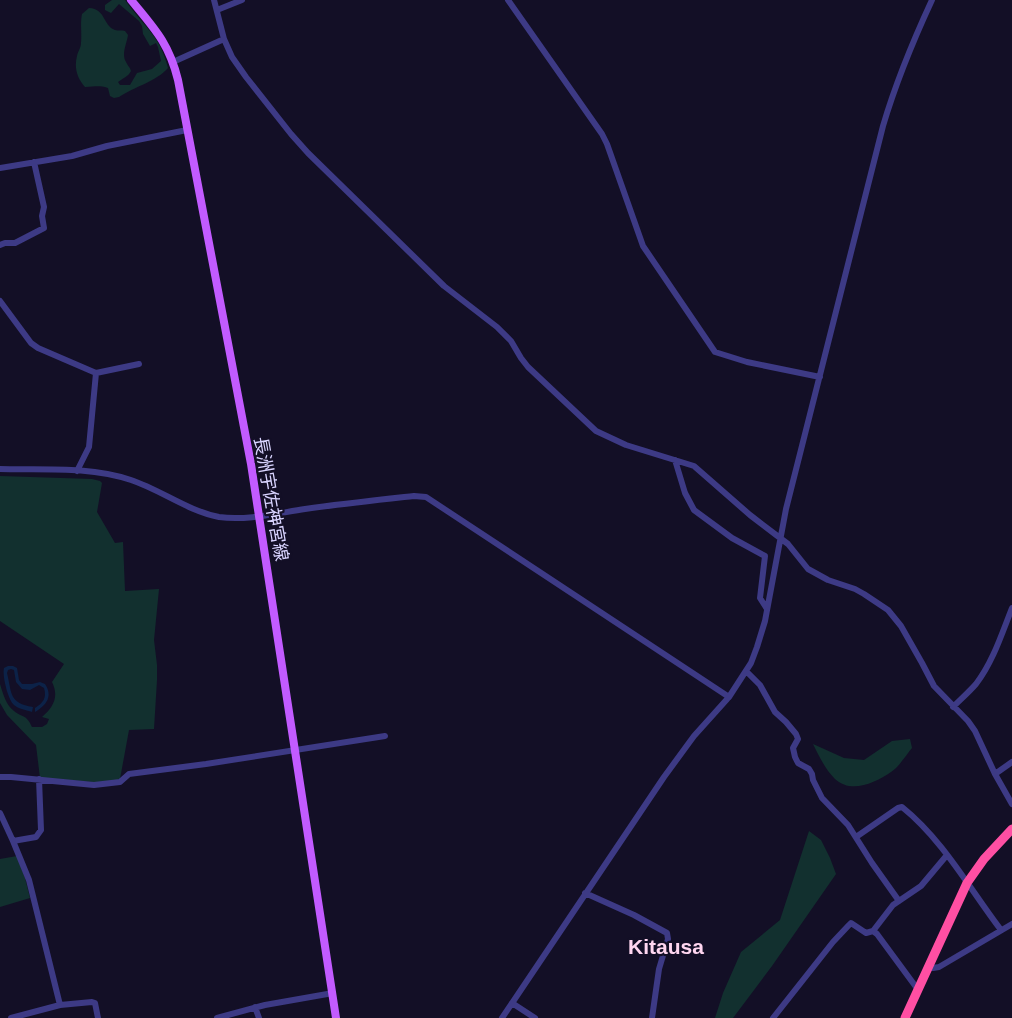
<svg xmlns="http://www.w3.org/2000/svg" width="1012" height="1018" font-family="Helvetica,'Noto Sans JP',sans-serif">
<style>
.green{fill:#12302f}
.water{fill:#0c2248}
.lines{fill:none;stroke-linecap:round;stroke-linejoin:round}
.minor{stroke:#3d3a85;stroke-width:6}
.major{stroke:#c25bff;stroke-width:8}
.highway{stroke:#ff4fa3;stroke-width:9}
.labels{text-anchor:middle;dominant-baseline:central;stroke-width:4.5;stroke-linejoin:round;paint-order:stroke}
.street-label{font-size:18px;fill:#d9d4ff;stroke:#130f26}
.quarter-label{font-size:21px;font-weight:bold;fill:#ffd6f0;stroke:#130f26}
</style>
<rect width="100%" height="100%" fill="#130f26"/>
<!-- green -->
<path class="green" d="M112,0H125C143,26 160,35 168,68C157,81 134,87 119,97L114,98L110,96L108,88C98,85 95,87 85,87C77,78 74,68 77,56C78,51 81,48 81,43C82,33 80,24 82,14L89,8C106,9 103,26 115,30C118,31 122,30 125,31L128,35C127,43 121,54 126,62C127,65 130,67 131,71C128,77 123,78 118,82L120,85H130L137,73L152,69L161,61L158,47L156,43L150,46L143,34L142,26L139,21L119,4L111,13L105,10V5Z
M0,476L92,479L100,481L102,483L97,512L115,543L123,542L125,591L159,589L154,640L157,665V680L154,729L129,730L120,779L106,783L40,778L36,745L7,715L0,703V684C3,694 6,705 14,711C23,718 26,714 32,727H42L47,724L49,719L42,717C54,707 59,696 52,682L64,664L0,621Z
M910,739L912,748C906,755 899,767 891,772C875,783 851,794 835,779C825,769 819,756 813,744L844,758L864,760L892,741Z
M809,831L821,840L830,858L836,874L772,966L733,1018H715L723,993L741,952L780,920Z
M17,856L25,878L30,898L0,907V859Z"/>
<!-- water -->
<path class="water" d="M8,666H13L17,668L19,680L22,684H32L40,682L45,684C53,696 47,705 35,712V708C43,703 47,698 44,688L39,685L30,690L22,689L16,682L14,670L11,669L8,670L7,673C12,694 9,703 33,707L32,712C27,710 18,709 14,705C8,700 2,675 4,668Z"/>
<g class="lines">
<!-- minor -->
<path class="minor" d="M214,0L224,39L232,57L246,77L291,134L308,153L444,286L497,327L511,341L521,358L528,367L596,431L626,445L694,466L750,515L788,544L808,569L828,580L855,589L864,594L888,610L901,626L922,663L934,686L968,721L975,731L995,774L1012,804
M508,0L602,134L607,144L643,246L715,352L747,362L820,377
M217,10L242,0
M173,62L224,39
M0,168L72,156L107,146L187,130
M0,245L5,243H15L44,228L42,216L44,207L34,162
M0,301L31,343L38,348L96,373L139,364
M675,460L685,493L694,510L732,538L765,556L760,598L767,609
M0,469C43,470 90,466 131,480C161,490 188,511 219,517C247,521 278,513 305,509C341,504 378,500 414,496L426,497L729,697
M77,471L89,447L96,373
M746,671L760,685L775,712L786,722L796,734L798,739L793,748L795,757L798,763L809,769L812,774L813,780L822,798L848,825L872,863L899,901
M953,707C961,699 969,692 976,684C993,662 1002,633 1012,608
M995,774L1012,762
M0,777H11L94,785L120,782L129,774L206,764L385,736
M0,813L13,841L29,880L60,1005
M856,837L898,808L902,807C943,840 969,888 1001,930
M13,841L36,837L41,830L39,779
M585,893L634,915L667,933L668,939L659,969L652,1018
M873,931L877,934L916,987L919,988
M929,967L933,968L939,967L1012,924
M512,1003L535,1018
M255,1007L259,1018
M11,1018L60,1005L92,1002L95,1003L98,1018
M217,1018L265,1005L333,993
M502,1018L664,777L694,736L729,697L751,663L757,647L765,621L786,509L883,126C896,82 913,41 932,0
M773,1018L833,942L849,925L851,923L866,933L873,931L893,905L921,886L947,855"/>
<!-- major -->
<path class="major" d="M131,0C154,28 169,43 178,80L251,464L336,1018"/>
<!-- highway -->
<path class="highway" d="M905,1018L967,883L984,859L1012,829"/>
</g>
<g class="labels">
<!-- street labels -->
<g class="street-label">
<text transform="translate(271 499) rotate(80)">長洲宇佐神宮線</text>
</g>
<!-- quarter labels -->
<g class="quarter-label">
<text x="666" y="946">Kitausa</text>
</g>
</g>
</svg>
